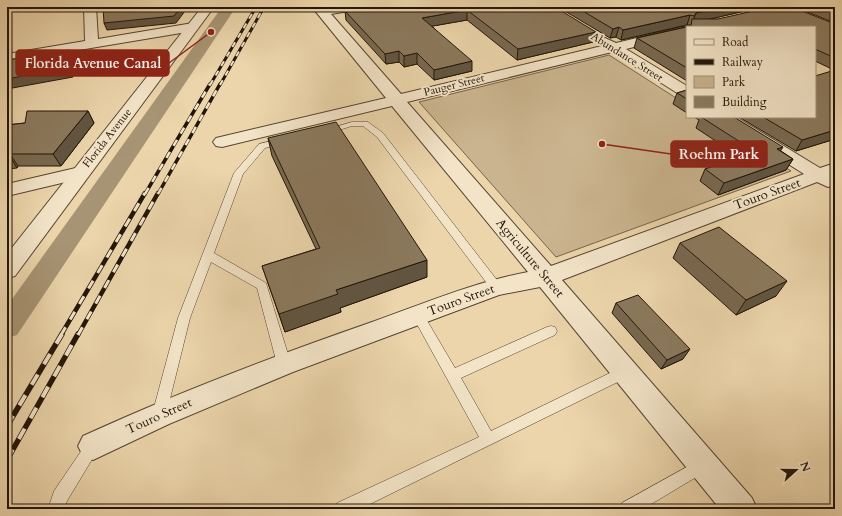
<svg xmlns="http://www.w3.org/2000/svg" width="842" height="516" font-family="Cardo,serif">
<style>
.green{fill:#cab48f;stroke:#76644c}
.lines{fill:none;stroke-linecap:round;stroke-linejoin:round}
.canal{fill:#a79474;fill-rule:evenodd}
.service-casing{stroke:#544532;stroke-width:1}
.minor-casing{stroke:#544532;stroke-width:2}
.tertiary-casing{stroke:#544532;stroke-width:2}
.service{fill:#f3e4c8;fill-rule:evenodd}
.minor{fill:#f3e4c8;fill-rule:evenodd}
.tertiary{fill:#f3e4c8;fill-rule:evenodd}
.rail-far3-casing{stroke:#221509;stroke-width:3}
.rail-far2-casing{stroke:#221509;stroke-width:3.5}
.rail-far1-casing{stroke:#221509;stroke-width:4.5}
.rail-casing{stroke:#221509;stroke-width:5.5}
.rail-far3{stroke:#f3e4c8;stroke-width:2;stroke-dasharray:5.5;stroke-linecap:butt}
.rail-far2{stroke:#f3e4c8;stroke-width:2.5;stroke-dasharray:7;stroke-linecap:butt}
.rail-far1{stroke:#f3e4c8;stroke-width:3;stroke-dasharray:9;stroke-linecap:butt}
.rail{stroke:#f3e4c8;stroke-width:4;stroke-dasharray:12;stroke-linecap:butt}
.wall{fill:#786850;stroke:#221509}
.shaded-wall{fill:#615541;stroke:#221509}
.building{fill:#8b795d;stroke:#221509}
.labels{text-anchor:middle;dominant-baseline:central;stroke-width:4;stroke-linejoin:round;paint-order:stroke}
.far-street-label{font-size:11px;fill:#221509;stroke:#f3e4c8}
.street-label{font-size:13px;fill:#221509;stroke:#f3e4c8}
.leader{fill:none;stroke:#8f2418;stroke-width:1.5}
.callout-dot{fill:#8f2418;stroke:#f3e4c8;stroke-width:1.5}
.callout{fill:#8f2418;stroke:#8f2418;stroke-width:1.5}
.callout-label{font-size:14px;text-anchor:middle;font-weight:bold;fill:#fff}
</style>
<rect width="100%" height="100%" fill="#ecd5ab"/>
<filter id="stains"><feTurbulence type="fractalNoise" baseFrequency=".005" numOctaves="4"/><feColorMatrix values="0 0 0 0 .2 0 0 0 0 .09 0 0 0 0 .02 0 0 0 .5 -.17"/></filter>
<radialGradient id="worn" r=".72"><stop offset=".6" stop-color="#630" stop-opacity="0"/><stop offset="1" stop-color="#630" stop-opacity=".3"/></radialGradient>
<!-- green -->
<path class="green" d="M609,55L687,105V117H706L791,171L556,257L419,102Z"/>
<g class="lines">
<!-- canal -->
<path class="canal" d="M222,7H236L17,335L7,338V306Z"/>
<!-- service casing -->
<g class="service-casing">
<path id="service" d="M352,122H368L383,133L500,284L502,287L500,290H492L377,137L363,126H352L326,134L322,131Z
M284,138L288,141L287,143L265,148L243,174L214,253L266,283L291,364L289,368L284,370L279,368L277,364L257,288L211,262L190,318L166,415L164,420L159,422L154,420L152,415L178,318L234,173L259,144Z
M418,310L422,312L455,368L547,327L551,326L555,327L557,331L555,335L461,378L491,431L620,368L625,366L630,368L632,372L630,376L360,509H335L337,503L479,437L412,315L414,312Z
M93,439L98,441L100,446L67,501L64,509H48L54,491L88,441Z
M703,458L708,460L711,465L708,470L643,509H620L622,503Z"/>
</g>
<!-- minor casing -->
<g class="minor-casing">
<path id="minor" d="M84,7H96L98,39L193,23L199,27L193,31L7,62V54L85,41Z
M312,7H357L355,10L331,14L401,94L602,46L598,42L600,39L605,38L616,43L687,26L691,27H687V34L626,49L687,86V98L682,96L612,52L407,102L551,266L804,174L719,120L717,117H736L820,168L835,163V175L833,176L835,177V185L828,187L817,182L562,280L752,498L757,509H720L540,287L499,295L293,372L169,424L93,460L83,456L78,446L83,436C177,393 274,356 372,322C423,304 474,282 528,272L392,106L222,147L216,146L213,142L216,138L386,98Z
M80,167L87,169L89,173L87,177L7,196V184Z"/>
</g>
<!-- tertiary casing -->
<g class="tertiary-casing">
<path id="tertiary" d="M202,7H214L15,276L7,278V254Z"/>
</g>
<!-- service -->
<use href="#service" class="service"/>
<!-- minor -->
<use href="#minor" class="minor"/>
<!-- tertiary -->
<use href="#tertiary" class="tertiary"/>
<!-- rail-far3 casing -->
<g class="rail-far3-casing">
<path id="rail-far3" d="M210,85L256,7
M220,85L264,7"/>
</g>
<!-- rail-far2 casing -->
<g class="rail-far2-casing">
<path id="rail-far2" d="M145,194L210,84
M158,194L220,84"/>
</g>
<!-- rail-far1 casing -->
<g class="rail-far1-casing">
<path id="rail-far1" d="M61,335L145,193
M78,335L158,193"/>
</g>
<!-- rail casing -->
<g class="rail-casing">
<path id="rail" d="M7,426L62,334
M7,460L78,334"/>
</g>
<!-- rail-far3 -->
<use href="#rail-far3" class="rail-far3"/>
<!-- rail-far2 -->
<use href="#rail-far2" class="rail-far2"/>
<!-- rail-far1 -->
<use href="#rail-far1" class="rail-far1"/>
<!-- rail -->
<use href="#rail" class="rail"/>
</g>
<!-- wall -->
<path class="wall" d="M555,7L593,42L517,60L467,20L432,26L472,71L434,80L417,64L404,67L399,62L386,64L346,20L345,11Z
M558,7H762L710,19L835,24V139L796,151L739,117H815L834,70L815,61V27H687V81L634,48L637,38L689,26L690,25H687L621,40L616,37L610,38Z
M795,7H835V23Z
M687,90V113L673,104L677,93Z
M88,111L94,123L61,166H18L17,168L8,169L7,170V125L25,123Z
M694,117H734L781,151L793,159L786,170L718,195L700,181L705,169L740,157L696,128L699,120Z
M268,138L427,277L340,308L341,312L285,332L262,266L316,249L272,156Z
M680,243L776,296L736,315L673,258Z
M616,303L683,359L661,369L612,313Z"/>
<!-- shaded-wall -->
<path class="shaded-wall" d="M181,7H188L176,23L107,30L104,23Z
M724,7H762L693,23L691,25L696,13Z
M467,10V20L422,28V18Z
M690,15L687,25L621,40L623,30Z
M619,27L616,37L610,38L613,29Z
M596,32L593,42L517,60L518,49Z
M69,50L73,59V77L7,89V79Z
M399,51V62L386,64L385,54Z
M417,53V64L404,67V56Z
M472,61V71L434,80V70Z
M88,111L94,123L61,166L53,154Z
M835,130V139L796,151L802,140Z
M783,147L776,158L777,149Z
M10,154L18,166L17,168L9,155Z
M793,159L786,170L718,195L724,183Z
M427,260V277L340,308L341,312L285,332L279,314L336,290Z
M787,281L776,296L736,315L746,300Z
M690,349L683,359L661,369L667,360Z"/>
<!-- building -->
<path class="building" d="M103,7H181L174,16L104,23Z
M365,7H555L596,32L518,49L467,10L422,18L472,61L434,70L417,53L404,56L399,51L385,54L345,11Z
M576,7H724L696,13L694,16L690,15L623,30L619,27L613,29Z
M771,7H792L835,24V58L815,49V27H687V68L637,38L691,26L692,19H718Z
M823,7H835V12Z
M69,50V67L7,79V60Z
M835,70V130L802,140L763,117H815V76Z
M687,90V99L677,93Z
M27,111H88L53,154H10L9,155L7,156V125L25,123Z
M701,117H734L783,147L777,149L793,159L724,183L705,169L756,152Z
M336,122L427,260L336,290L338,294L279,314L262,266L320,248L268,138Z
M719,227L787,281L746,300L680,243Z
M638,295L690,349L667,360L616,303Z"/>
<g class="labels">
<!-- far-street labels -->
<g class="far-street-label">
<text transform="translate(627 57) rotate(32)">Abundance Street</text>
<text transform="translate(454 85) rotate(-14)">Pauger Street</text>
<text transform="translate(107 138) rotate(-52)">Florida Avenue</text>
</g>
<!-- street labels -->
<g class="street-label">
<text transform="translate(767 194) rotate(-20)">Touro Street</text>
<text transform="translate(530 258) rotate(50)">Agriculture Street</text>
<text transform="translate(461 300) rotate(-20)">Touro Street</text>
<text transform="translate(159 416) rotate(-24)">Touro Street</text>
</g>
</g>
<!-- callouts -->
<path class="leader" d="M211 32L169 63M602 144L671 154"/>
<g class="callout-dot">
<circle cx="211" cy="32" r="4"/>
<circle cx="602" cy="144" r="4"/>
</g>
<g class="callout">
<rect x="16" y="50" width="153" height="26" rx="4"/>
<rect x="671" y="141" width="96" height="26" rx="4"/>
</g>
<g class="callout-label">
<text x="93" y="68">Florida Avenue Canal</text>
<text x="719" y="159">Roehm Park</text>
</g>
<!-- margin -->
<rect width="842" height="516" fill="none" stroke="#ecd5ab" stroke-width="24"/>
<rect x="8" y="8" width="826" height="500" fill="none" stroke="#221509" stroke-width="2"/>
<rect x="12" y="12" width="818" height="492" fill="none" stroke="#221509"/>
<!-- legend -->
<rect x="686" y="26" width="130" height="92" fill="#f3e4c8" stroke="#9f917c"/>
<rect x="694" y="39" width="20" height="6" fill="#f3e4c8" stroke="#9f917c"/>
<text x="722" y="46" font-size="12" fill="#221509">Road</text>
<rect x="694" y="59" width="20" height="6" fill="#221509" stroke="#9f917c"/>
<text x="722" y="66" font-size="12" fill="#221509">Railway</text>
<rect x="694" y="76" width="20" height="12" fill="#cab48f" stroke="#9f917c"/>
<text x="722" y="86" font-size="12" fill="#221509">Park</text>
<rect x="694" y="96" width="20" height="12" fill="#8b795d" stroke="#9f917c"/>
<text x="722" y="106" font-size="12" fill="#221509">Building</text>
<!-- north arrow -->
<g transform="translate(796 470) rotate(69)" stroke="#f3e4c8" stroke-width="3" paint-order="stroke">
<path d="M0-3L7 15L0 10L-7 15Z" fill="#221509"/>
<text y="-6" font-size="11" font-weight="bold" text-anchor="middle" fill="#221509">N</text>
</g>
<rect width="100%" height="100%" filter="url(#stains)"/>
<rect width="100%" height="100%" fill="url(#worn)"/>
</svg>
